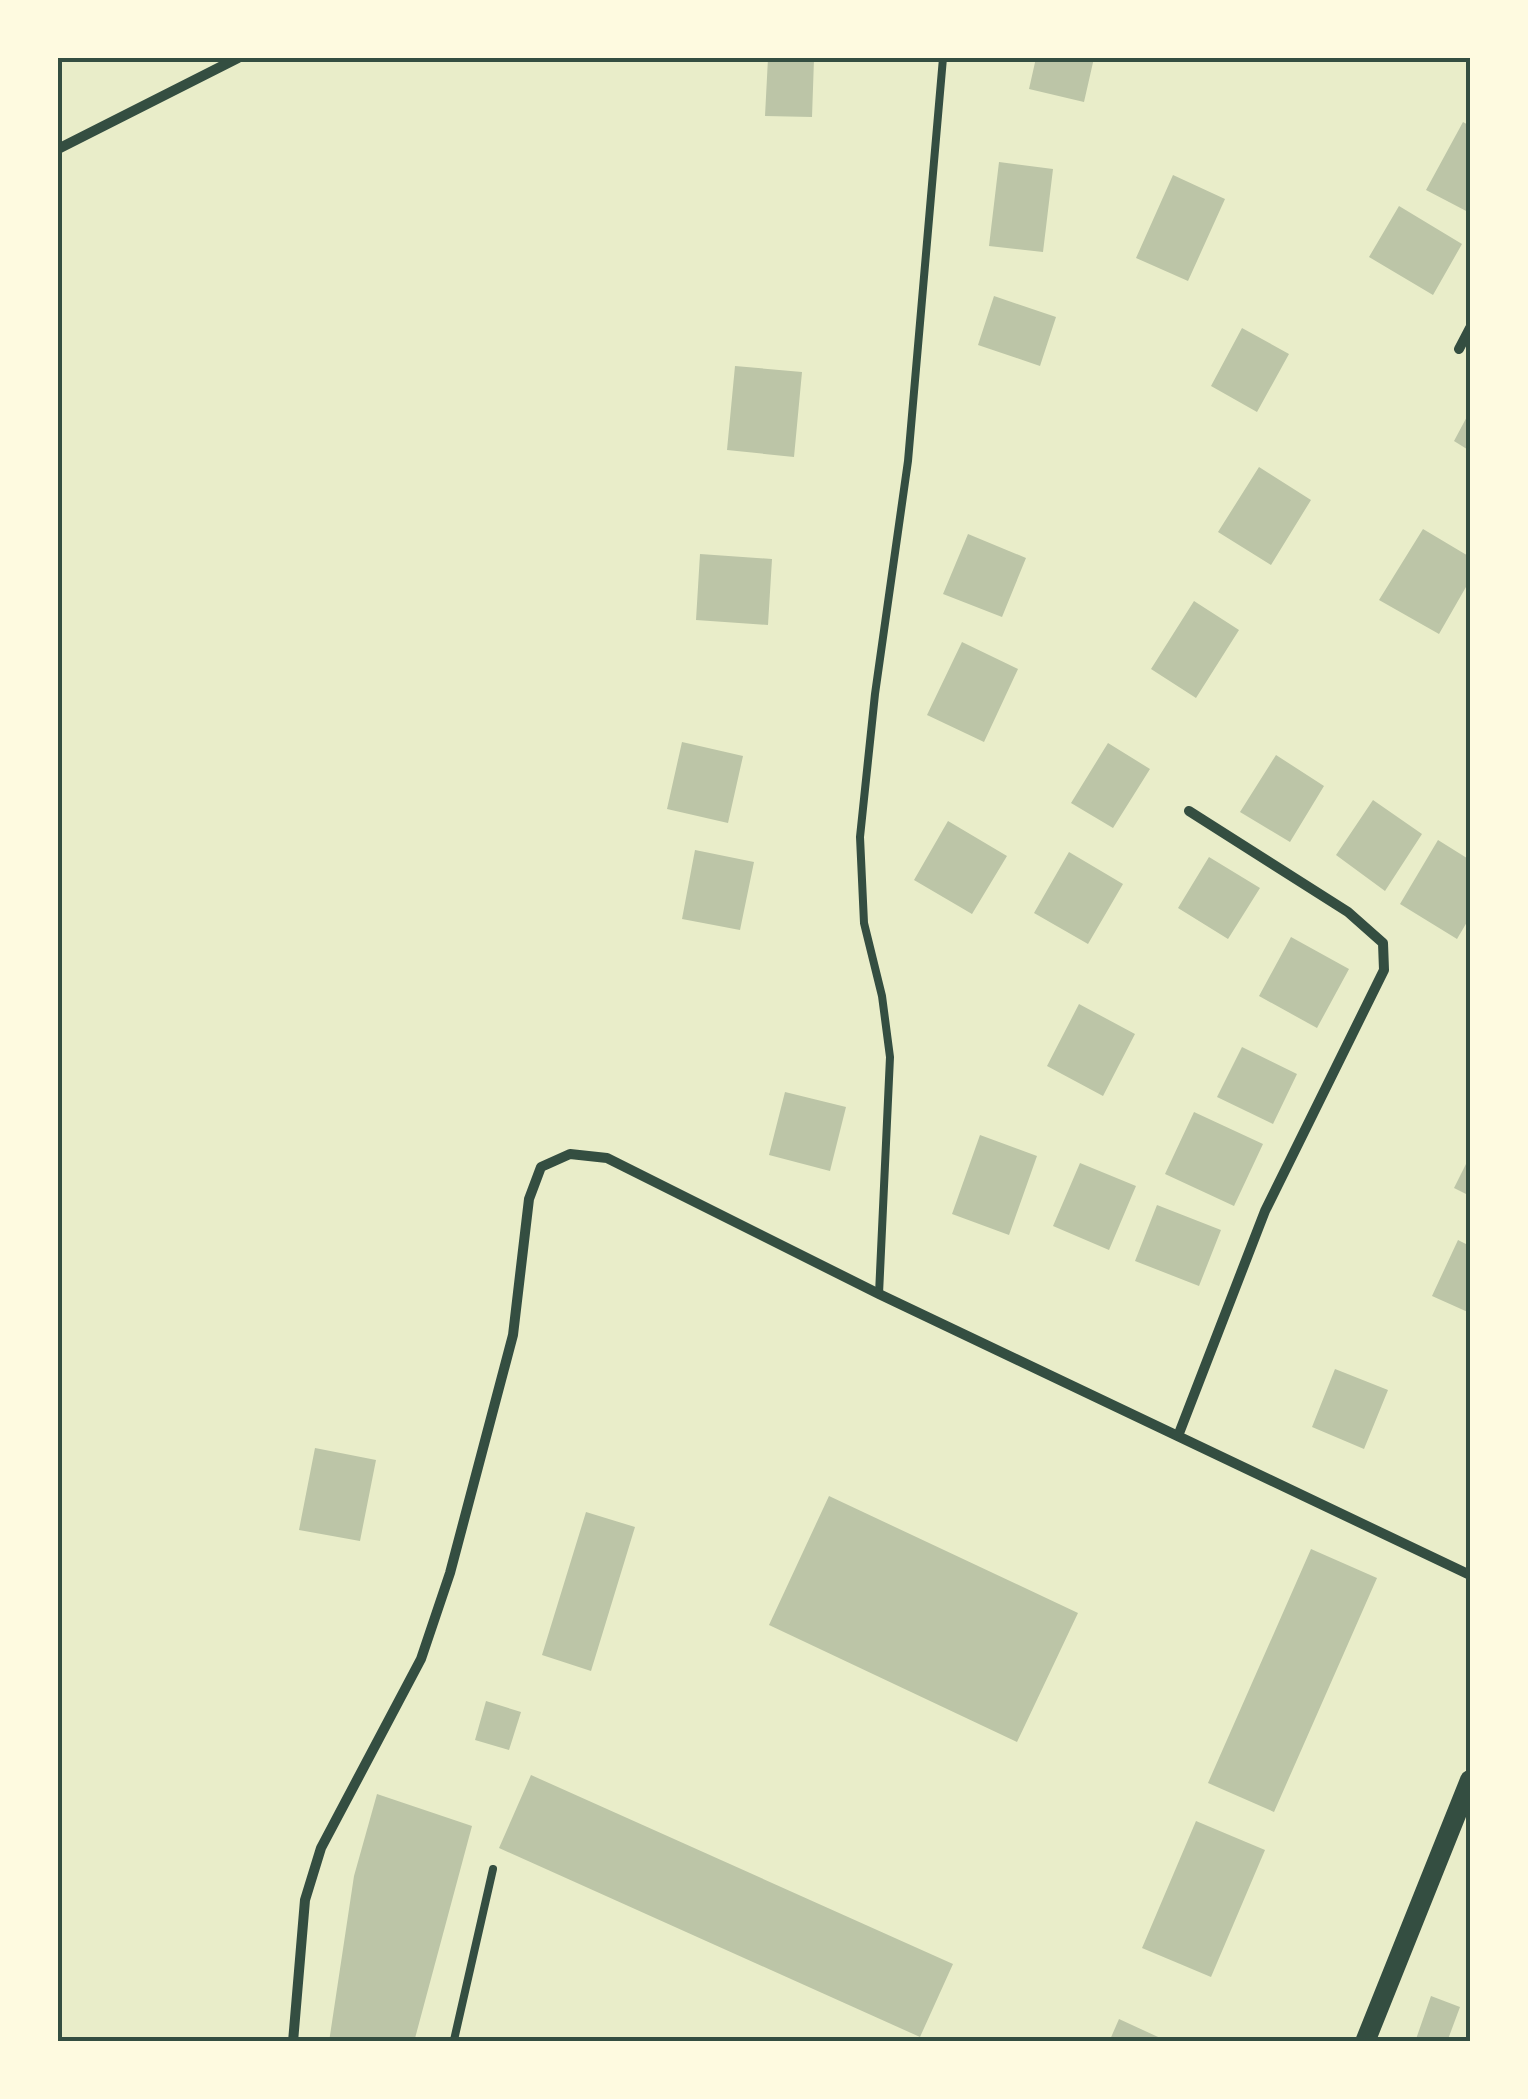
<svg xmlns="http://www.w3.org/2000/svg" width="1528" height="2099" font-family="'PT Serif',serif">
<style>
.building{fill:#bcc5a7}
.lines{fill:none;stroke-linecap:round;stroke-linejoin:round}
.service{stroke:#344e41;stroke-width:8}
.minor{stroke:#344e41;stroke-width:10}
.secondary{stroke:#344e41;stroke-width:20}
.neatline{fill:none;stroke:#344e41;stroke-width:4}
</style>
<rect width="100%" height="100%" fill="#e9edc9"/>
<!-- building -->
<path class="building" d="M768,58L814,59L812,117L765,116Z
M1036,58H1094L1084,102L1029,89Z
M1463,122L1470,126V213L1426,190Z
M999,162L1053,169L1043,252L989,246Z
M1173,175L1225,199L1188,281L1136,258Z
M1399,206L1462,244L1433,295L1369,257Z
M994,296L1056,317L1040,366L978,345Z
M1242,328L1289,354L1257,412L1211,386Z
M735,366L802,372L794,457L727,450Z
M1470,411V451L1454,441Z
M1259,467L1311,500L1271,565L1218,532Z
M1423,529L1470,557V580L1439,634L1379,600Z
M968,534L1026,558L1002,617L943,594Z
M700,554L772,559L768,625L696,620Z
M1194,601L1239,630L1196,698L1151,669Z
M962,642L1018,669L984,742L927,715Z
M682,742L743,756L728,823L667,809Z
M1108,743L1150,769L1113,828L1071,803Z
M1276,755L1324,786L1290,842L1240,812Z
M1373,800L1422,834L1385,891L1336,855Z
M948,821L1007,856L972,914L914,880Z
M1438,840L1470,860V917L1457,939L1400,904Z
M695,850L754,862L740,930L682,919Z
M1069,852L1123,884L1088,944L1034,913Z
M1209,857L1260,888L1228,939L1178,908Z
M1291,937L1349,969L1317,1028L1259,996Z
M1079,1004L1135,1034L1103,1096L1047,1066Z
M1242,1047L1297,1074L1273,1124L1217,1097Z
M785,1092L846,1107L830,1171L769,1155Z
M1194,1112L1263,1144L1234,1206L1165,1174Z
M980,1135L1037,1156L1009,1235L952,1214Z
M1470,1156V1196L1454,1188Z
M1080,1163L1136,1186L1109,1250L1053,1226Z
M1157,1205L1221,1230L1199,1286L1135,1261Z
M1458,1240L1470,1246V1313L1432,1296Z
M1335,1369L1388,1390L1364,1449L1312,1427Z
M315,1448L376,1460L360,1541L299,1530Z
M829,1496L1078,1613L1017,1742L769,1625Z
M586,1512L635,1527L591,1671L542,1655Z
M1311,1549L1377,1578L1274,1812L1208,1783Z
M486,1701L521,1712L509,1750L475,1740Z
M531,1775L953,1964L920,2037L499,1848Z
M377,1794L472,1826L414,2042H329L354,1876Z
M1196,1821L1265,1850L1211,1977L1142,1948Z
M1431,1996L1460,2007L1447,2042H1415Z
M1119,2019L1169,2042H1109Z"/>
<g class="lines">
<!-- service -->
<path class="service" d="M879,1294L890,1057L882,996L864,923L860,837L875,694L908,461L943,58
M459,2042L454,2040L493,1869"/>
<!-- minor -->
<path class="minor" d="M58,149L238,58
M1459,349L1470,328
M1178,1436L1265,1211L1384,970L1383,943L1348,912L1189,811
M293,2042L305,1900L321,1848L421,1659L450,1573L513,1335L529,1199L541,1167L570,1154L607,1158L879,1294L1470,1575"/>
<!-- secondary -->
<path class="secondary" d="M1365,2042L1470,1780"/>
</g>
<!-- border -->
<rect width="1528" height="2099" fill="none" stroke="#fefae0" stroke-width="120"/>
<rect x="60" y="60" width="1408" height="1979" class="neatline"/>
</svg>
